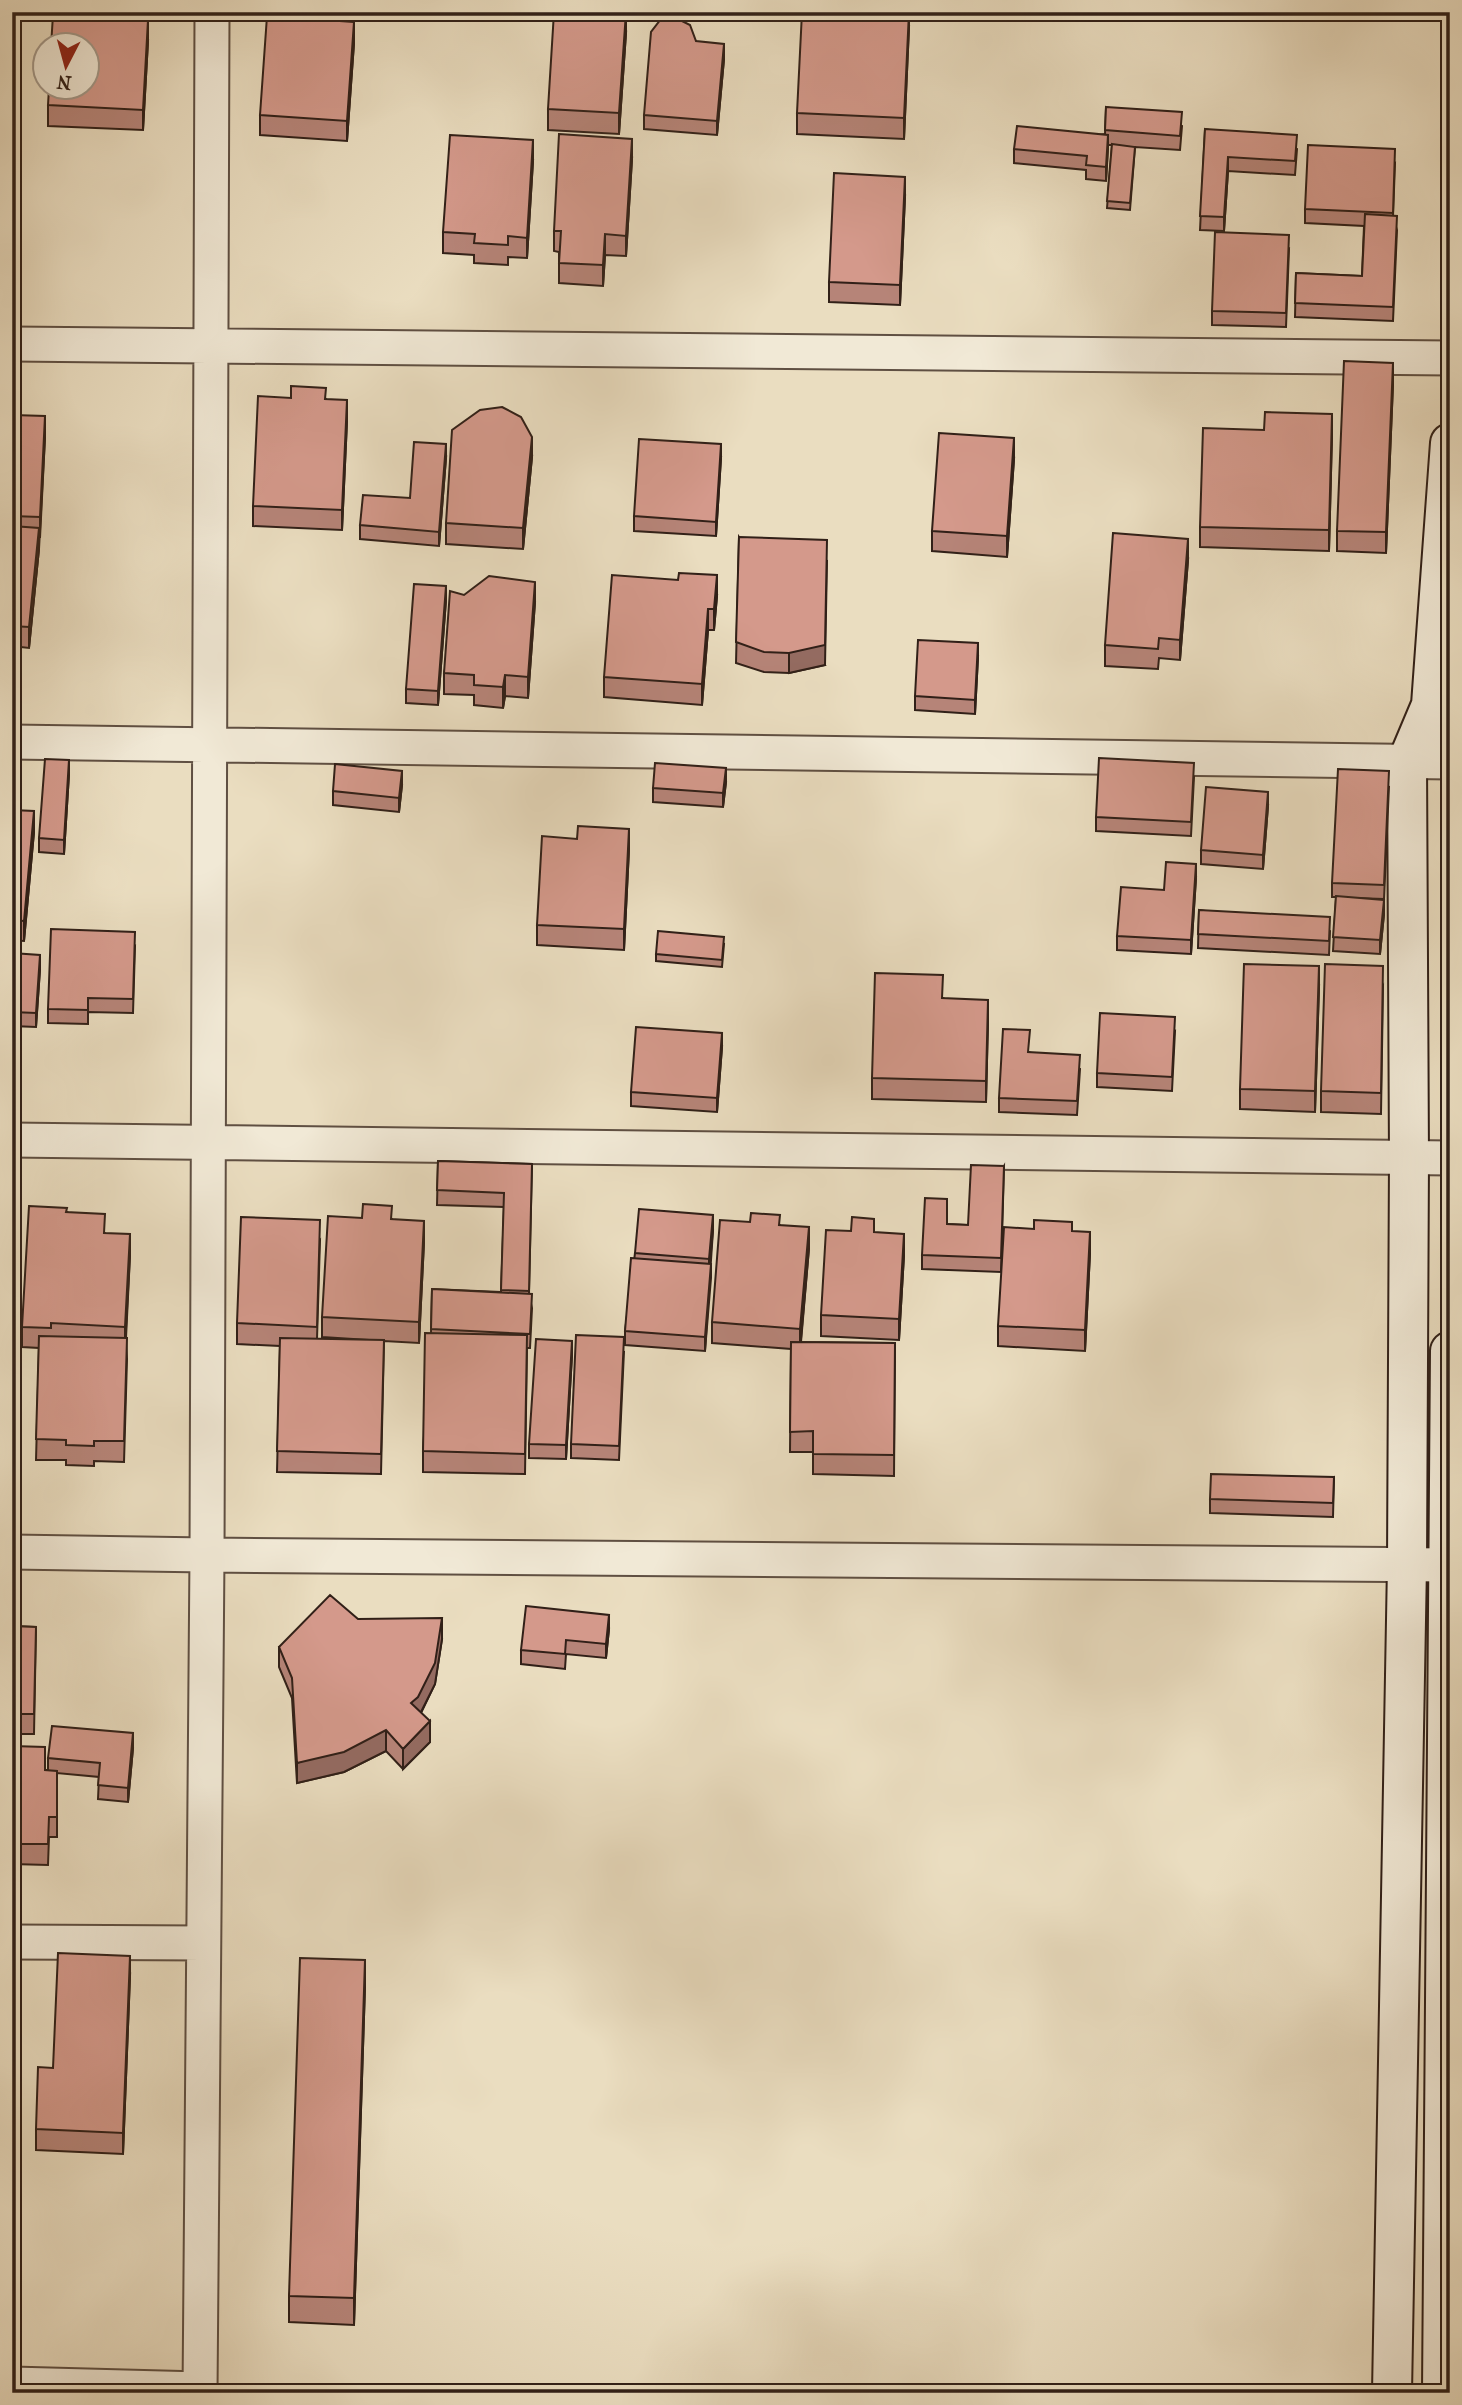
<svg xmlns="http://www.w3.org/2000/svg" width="1462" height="2405" font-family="'IM FELL French Canon',serif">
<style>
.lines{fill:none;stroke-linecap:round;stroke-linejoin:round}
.street-casing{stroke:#5f4f42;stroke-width:37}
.secondary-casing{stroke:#312018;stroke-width:42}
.street{stroke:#f1e9d6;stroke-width:33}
.secondary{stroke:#f1e9d6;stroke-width:38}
.wall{fill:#b68478;stroke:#312018;stroke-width:2}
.shaded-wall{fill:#946b61;stroke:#312018;stroke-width:2}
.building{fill:#d4998b;stroke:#312018;stroke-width:2}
</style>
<rect width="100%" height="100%" fill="#eaddc0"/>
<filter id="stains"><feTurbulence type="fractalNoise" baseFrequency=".00286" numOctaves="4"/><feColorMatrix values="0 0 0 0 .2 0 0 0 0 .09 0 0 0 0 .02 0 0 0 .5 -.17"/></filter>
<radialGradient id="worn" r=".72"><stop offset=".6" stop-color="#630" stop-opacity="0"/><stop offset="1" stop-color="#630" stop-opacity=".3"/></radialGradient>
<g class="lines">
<!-- street casing -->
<g class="street-casing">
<path id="street" d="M12,344L1450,358
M12,742L1450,762
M12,1140L1450,1158
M12,1552L207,1555L1450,1565
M12,1942L203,1943
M12,2384L200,2389
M200,2393L207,1555L212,12"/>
</g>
<!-- secondary casing -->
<g class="secondary-casing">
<path id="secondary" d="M1431,705L1450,752
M1392,2393L1407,1565L1409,1158L1407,762L1431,705L1450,443
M1442,2393L1450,1351"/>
</g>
<!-- street -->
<use href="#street" class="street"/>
<!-- secondary -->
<use href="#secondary" class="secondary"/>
</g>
<!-- wall -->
<path class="wall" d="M475,12H502V15Z
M326,20L354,43L347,141L260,135V115Z
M909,27L904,139L797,134V113Z
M626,33L619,134L548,130V109Z
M148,41L143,130L48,126V105Z
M696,41L724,59L717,135L644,129V115Z
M1106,107L1182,126L1180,150L1135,147L1130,210L1107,208L1112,145H1108L1106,181L1086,179V170L1014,163V149L1105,134Z
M1205,129L1297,149L1295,175L1228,171L1224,231L1200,230Z
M632,159L626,256L605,255L603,286L559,283V252L554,251V231Z
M533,161L527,258L508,257V265L474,263V255L443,253V232Z
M1395,163L1393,216L1397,230L1393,321L1295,317L1296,273L1362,276L1364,226L1305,223V209Z
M905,197L900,305L829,302V282Z
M1289,249L1286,327L1212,325V311Z
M1393,384L1386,553L1337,551V531Z
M326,399L347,421L342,530L253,526V506Z
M12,421L45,437L39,549L29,648L12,646Z
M1264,430L1332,434L1329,551L1200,547V527Z
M532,457L523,549L446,544V523Z
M446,458L439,546L360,539V525L410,498Z
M721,458L716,536L634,531V516Z
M1014,459L1007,557L932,551V531Z
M739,537L825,665L789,673L764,672L736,663Z
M1188,560L1180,660L1159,658L1158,669L1105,666V645Z
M464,595L535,602L528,698L505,696L503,708L474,705V695L444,694V673Z
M717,596L714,630H708L702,705L604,697V677Z
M446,600L438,705L406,703V689Z
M978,657L975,714L915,710V696Z
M69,774L64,854L39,852V838Z
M1194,777L1191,836L1096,831V817Z
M726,782L723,807L653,802V788Z
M402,785L399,812L333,805V791Z
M1389,786L1384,899L1354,898L1384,914L1380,954L1333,951L1336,897H1332V883Z
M1268,806L1263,869L1201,864V850Z
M12,810L34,832L24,941L12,940Z
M577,839L629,849L624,950L537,945V925Z
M1196,878L1191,954L1117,950V936L1164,890Z
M1199,910L1330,931L1329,955L1198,948Z
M724,944L722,967L656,961V954Z
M135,946L133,1013L88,1012V1024L48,1023V1009Z
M12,953L40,969L36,1027L12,1026Z
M1383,986L1381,1114L1321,1112V1091Z
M1319,987L1315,1112L1240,1109V1089Z
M943,998L988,1020L986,1102L872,1099V1078Z
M1175,1031L1172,1091L1097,1087V1073Z
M722,1047L717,1112L631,1106V1092Z
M1029,1052L1080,1069L1077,1115L999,1112V1098Z
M438,1161L532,1164L529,1294L532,1308L530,1348H527L525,1474L423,1472V1451L431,1333L432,1289L501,1292L504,1207L437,1205Z
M1004,1166L1001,1272L922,1269V1255L947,1224L968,1225Z
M67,1212L105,1233L130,1255L126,1338L127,1359L124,1462L94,1461V1466L66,1465V1460H36L39,1348L22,1347V1327Z
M392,1219L424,1242L419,1343L384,1341L381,1474L277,1472L280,1346L237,1344V1323L320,1240L317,1339L369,1340L322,1337V1317Z
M780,1225L809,1248L801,1342L895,1343L894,1476L813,1474V1452H790L791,1349L712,1343V1322Z
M1034,1229L1072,1231L1090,1253L1085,1351L998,1346V1326Z
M713,1230L705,1351L625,1345V1331L635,1253Z
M874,1233L904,1255L899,1340L821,1336V1315Z
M624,1351L619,1460L571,1458V1444Z
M572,1355L566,1459L529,1458V1444Z
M1334,1477L1333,1517L1210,1513V1499Z
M358,1619L442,1639L435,1684L421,1713L430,1742L403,1769L386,1751L344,1772L297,1783L292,1698L279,1667V1647Z
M12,1626L36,1627L34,1734H12Z
M609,1629L606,1658L566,1654L565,1669L521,1664V1650Z
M12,1746L45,1770H48V1758L133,1748L128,1802L98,1799L99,1777L57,1773V1837H49L48,1865L12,1864Z
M130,1976L123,2154L36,2150V2129Z
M365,1986L354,2325L289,2322V2296Z"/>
<!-- shaded-wall -->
<path class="shaded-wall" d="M626,12V33L619,134V113Z
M909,12V27L904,139V118Z
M148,20V41L143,130V110Z
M354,22V43L347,141V121Z
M724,44V59L717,135V121Z
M1108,135V149L1106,181V167Z
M632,139V159L626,256V236Z
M533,140V161L527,258V238Z
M1228,157V171L1224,231V217Z
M905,177V197L900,305V285Z
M605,234V255L603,286V265Z
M1393,363V384L1386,553V532Z
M347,400V421L342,530V510Z
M1332,414V434L1329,551V530Z
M45,416V437L40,538V517Z
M532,437V457L523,549V528Z
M1014,438V459L1007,557V536Z
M446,444V458L439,546V532Z
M721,444V458L716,536V522Z
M39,528V549L29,648V627Z
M1188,539V560L1180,660V640Z
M827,560L825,665L789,673V653Z
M717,575V596L714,630V609Z
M535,582V602L528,698V677Z
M446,586V600L438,705V691Z
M708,609V630L702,705V684Z
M978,643V657L975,714V700Z
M505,675V696L503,708V687Z
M69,760V774L64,854V840Z
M726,768V782L723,807V793Z
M402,771V785L399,812V798Z
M1268,792V806L1263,869V855Z
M34,811V832L24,941V921Z
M629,829V849L624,950V929Z
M1196,864V878L1191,954V940Z
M1384,900V914L1380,954V940Z
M40,955V969L36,1027V1013Z
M1319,966V987L1315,1112V1091Z
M988,1000V1020L986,1102V1081Z
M722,1033V1047L717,1112V1098Z
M713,1215V1230L709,1273V1259Z
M424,1221V1242L419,1343V1322Z
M809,1227V1248L800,1350V1329Z
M1090,1232V1253L1085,1351V1330Z
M130,1234V1255L125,1347V1327Z
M904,1234V1255L899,1340V1319Z
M711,1264V1278L705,1351V1337Z
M572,1341V1355L566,1459V1445Z
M609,1615V1629L606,1658V1644Z
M442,1618V1639L435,1684L418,1718L411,1703Z
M430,1721V1742L403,1769V1749Z
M386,1730V1751L344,1772L297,1783V1763Z
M133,1733V1748L128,1802V1788Z
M130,1956V1976L123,2154V2133Z
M365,1960V1986L354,2325V2298Z"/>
<!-- building -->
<path class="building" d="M292,12H326V20L354,22L347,121L260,115L267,16L292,18Z
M554,12H626L619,113L548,109Z
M802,12H909L904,118L797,113Z
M53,15L148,20L143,110L48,105L49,88H88V46H51Z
M676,18L690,25L696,41L724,44L717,121L644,115L651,32L661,19Z
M1106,107L1182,112L1180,136L1105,130Z
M1017,126L1108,135L1106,167L1086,165L1087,156L1014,149Z
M1205,129L1297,135L1295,161L1228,157L1224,217L1200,216Z
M559,134L632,139L626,236L605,234L603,265L559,263L561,231H554Z
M450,135L533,140L527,238L508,236V245L474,243L475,234L443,232Z
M1112,144L1135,147L1130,203L1107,201Z
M1308,145L1395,149L1393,213L1305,209Z
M834,173L905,177L900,285L829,282Z
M1365,214L1397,216L1393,307L1295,303L1296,273L1362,276Z
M1215,232L1289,235L1286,313L1212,311Z
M1344,361L1393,363L1386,532L1337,531Z
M291,386L326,388L325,399L347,400L342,510L253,506L258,396L291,398Z
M502,407L521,417L532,437L523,528L446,523L452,430L480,410Z
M1265,412L1332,414L1329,530L1200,527L1203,428L1264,430Z
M13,415L45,416L40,517L12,516V421Z
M939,433L1014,438L1007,536L932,531Z
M639,439L721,444L716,522L634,516Z
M414,442L446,444L439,532L360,525L363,495L410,498Z
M12,526L39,528L29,627L12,626Z
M1113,533L1188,539L1180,640L1159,638L1158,649L1105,645Z
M739,537L827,540L825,645L789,653L764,652L736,642Z
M679,573L717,575L714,609H708L702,684L604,677L612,575L678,580Z
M489,576L535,582L528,677L505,675L503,687L474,685V675L444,673L450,591L464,595Z
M414,584L446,586L438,691L406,689Z
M918,640L978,643L975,700L915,696Z
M1099,758L1194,763L1191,822L1096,817Z
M45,759L69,760L64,840L39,838Z
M655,763L726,768L723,793L653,788Z
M335,764L402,771L399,798L333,791Z
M1338,769L1389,771L1384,885L1332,883Z
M1206,787L1268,792L1263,855L1201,850Z
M12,810L34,811L24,921L12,920Z
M578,826L629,829L624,929L537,925L542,836L577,839Z
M1166,862L1196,864L1191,940L1117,936L1121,887L1164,890Z
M1336,896L1384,900L1380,940L1333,937Z
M1199,910L1330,917L1329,941L1198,934Z
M51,929L135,932L133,999L88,998V1010L48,1009Z
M658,931L724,937L722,960L656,954Z
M12,953L40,955L36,1013L12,1012Z
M1244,964L1319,966L1315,1091L1240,1089Z
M1325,964L1383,966L1381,1093L1321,1091Z
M875,973L943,975L942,998L988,1000L986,1081L872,1078Z
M1100,1013L1175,1017L1172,1077L1097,1073Z
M636,1027L722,1033L717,1098L631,1092Z
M1003,1029L1030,1030L1028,1052L1080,1055L1077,1101L999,1098Z
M438,1161L532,1164L529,1291L501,1290L504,1193L437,1190Z
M971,1165L1004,1166L1001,1258L922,1255L925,1198L947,1199V1224L968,1225Z
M363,1204L392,1206L391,1219L424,1221L419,1322L322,1317L328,1216L362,1218Z
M29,1206L67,1208L66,1212L105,1214L104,1233L130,1234L125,1327L51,1323V1328L22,1327Z
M639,1209L713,1215L709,1259L635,1253Z
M751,1213L780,1215L779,1225L809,1227L800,1329L712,1322L720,1220L750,1222Z
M241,1217L320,1220L317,1327L237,1323Z
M852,1217L874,1219V1232L904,1234L899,1319L821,1315L826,1230L851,1231Z
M1034,1220L1072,1222V1231L1090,1232L1085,1330L998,1326L1004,1227L1034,1229Z
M631,1258L711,1264L705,1337L625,1331Z
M432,1289L532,1294L530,1334L431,1329Z
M425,1333L527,1335L525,1454L423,1451Z
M576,1335L624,1337L619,1446L571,1444Z
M39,1336L127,1338L124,1441H94V1446L66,1445V1440L36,1439Z
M280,1338L384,1340L381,1454L277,1451Z
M536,1339L572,1341L566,1445L529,1444Z
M791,1342L895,1343L894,1455L813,1454V1431L790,1432Z
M1211,1474L1334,1477L1333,1503L1210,1499Z
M330,1595L358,1619L442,1618L435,1663L418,1697L411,1703L430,1721L403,1749L386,1730L344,1752L297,1763L292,1678L279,1647Z
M526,1606L609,1615L606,1644L566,1640L565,1654L521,1650Z
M12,1626L36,1627L34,1714H12Z
M52,1726L133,1733L128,1788L98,1785L100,1763L48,1758Z
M12,1746L45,1747V1770L57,1771V1817H49L48,1844H12Z
M58,1953L130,1956L123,2133L36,2129L38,2067L53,2068Z
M300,1958L365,1960L354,2298L289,2296Z"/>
<!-- margin -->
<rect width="1462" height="2405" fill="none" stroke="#eaddc0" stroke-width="42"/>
<rect x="14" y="14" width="1434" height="2377" fill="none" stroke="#312018" stroke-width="3.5"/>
<rect x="21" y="21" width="1420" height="2363" fill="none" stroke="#312018" stroke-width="2"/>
<!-- north arrow -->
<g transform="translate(66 66) rotate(186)"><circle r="33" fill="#f1e9d6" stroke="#a4998a" stroke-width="2"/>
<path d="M0-5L12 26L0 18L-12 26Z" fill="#8f2418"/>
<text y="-10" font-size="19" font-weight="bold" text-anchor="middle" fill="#312018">N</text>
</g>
<rect width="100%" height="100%" filter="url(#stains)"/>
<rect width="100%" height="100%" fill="url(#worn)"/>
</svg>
